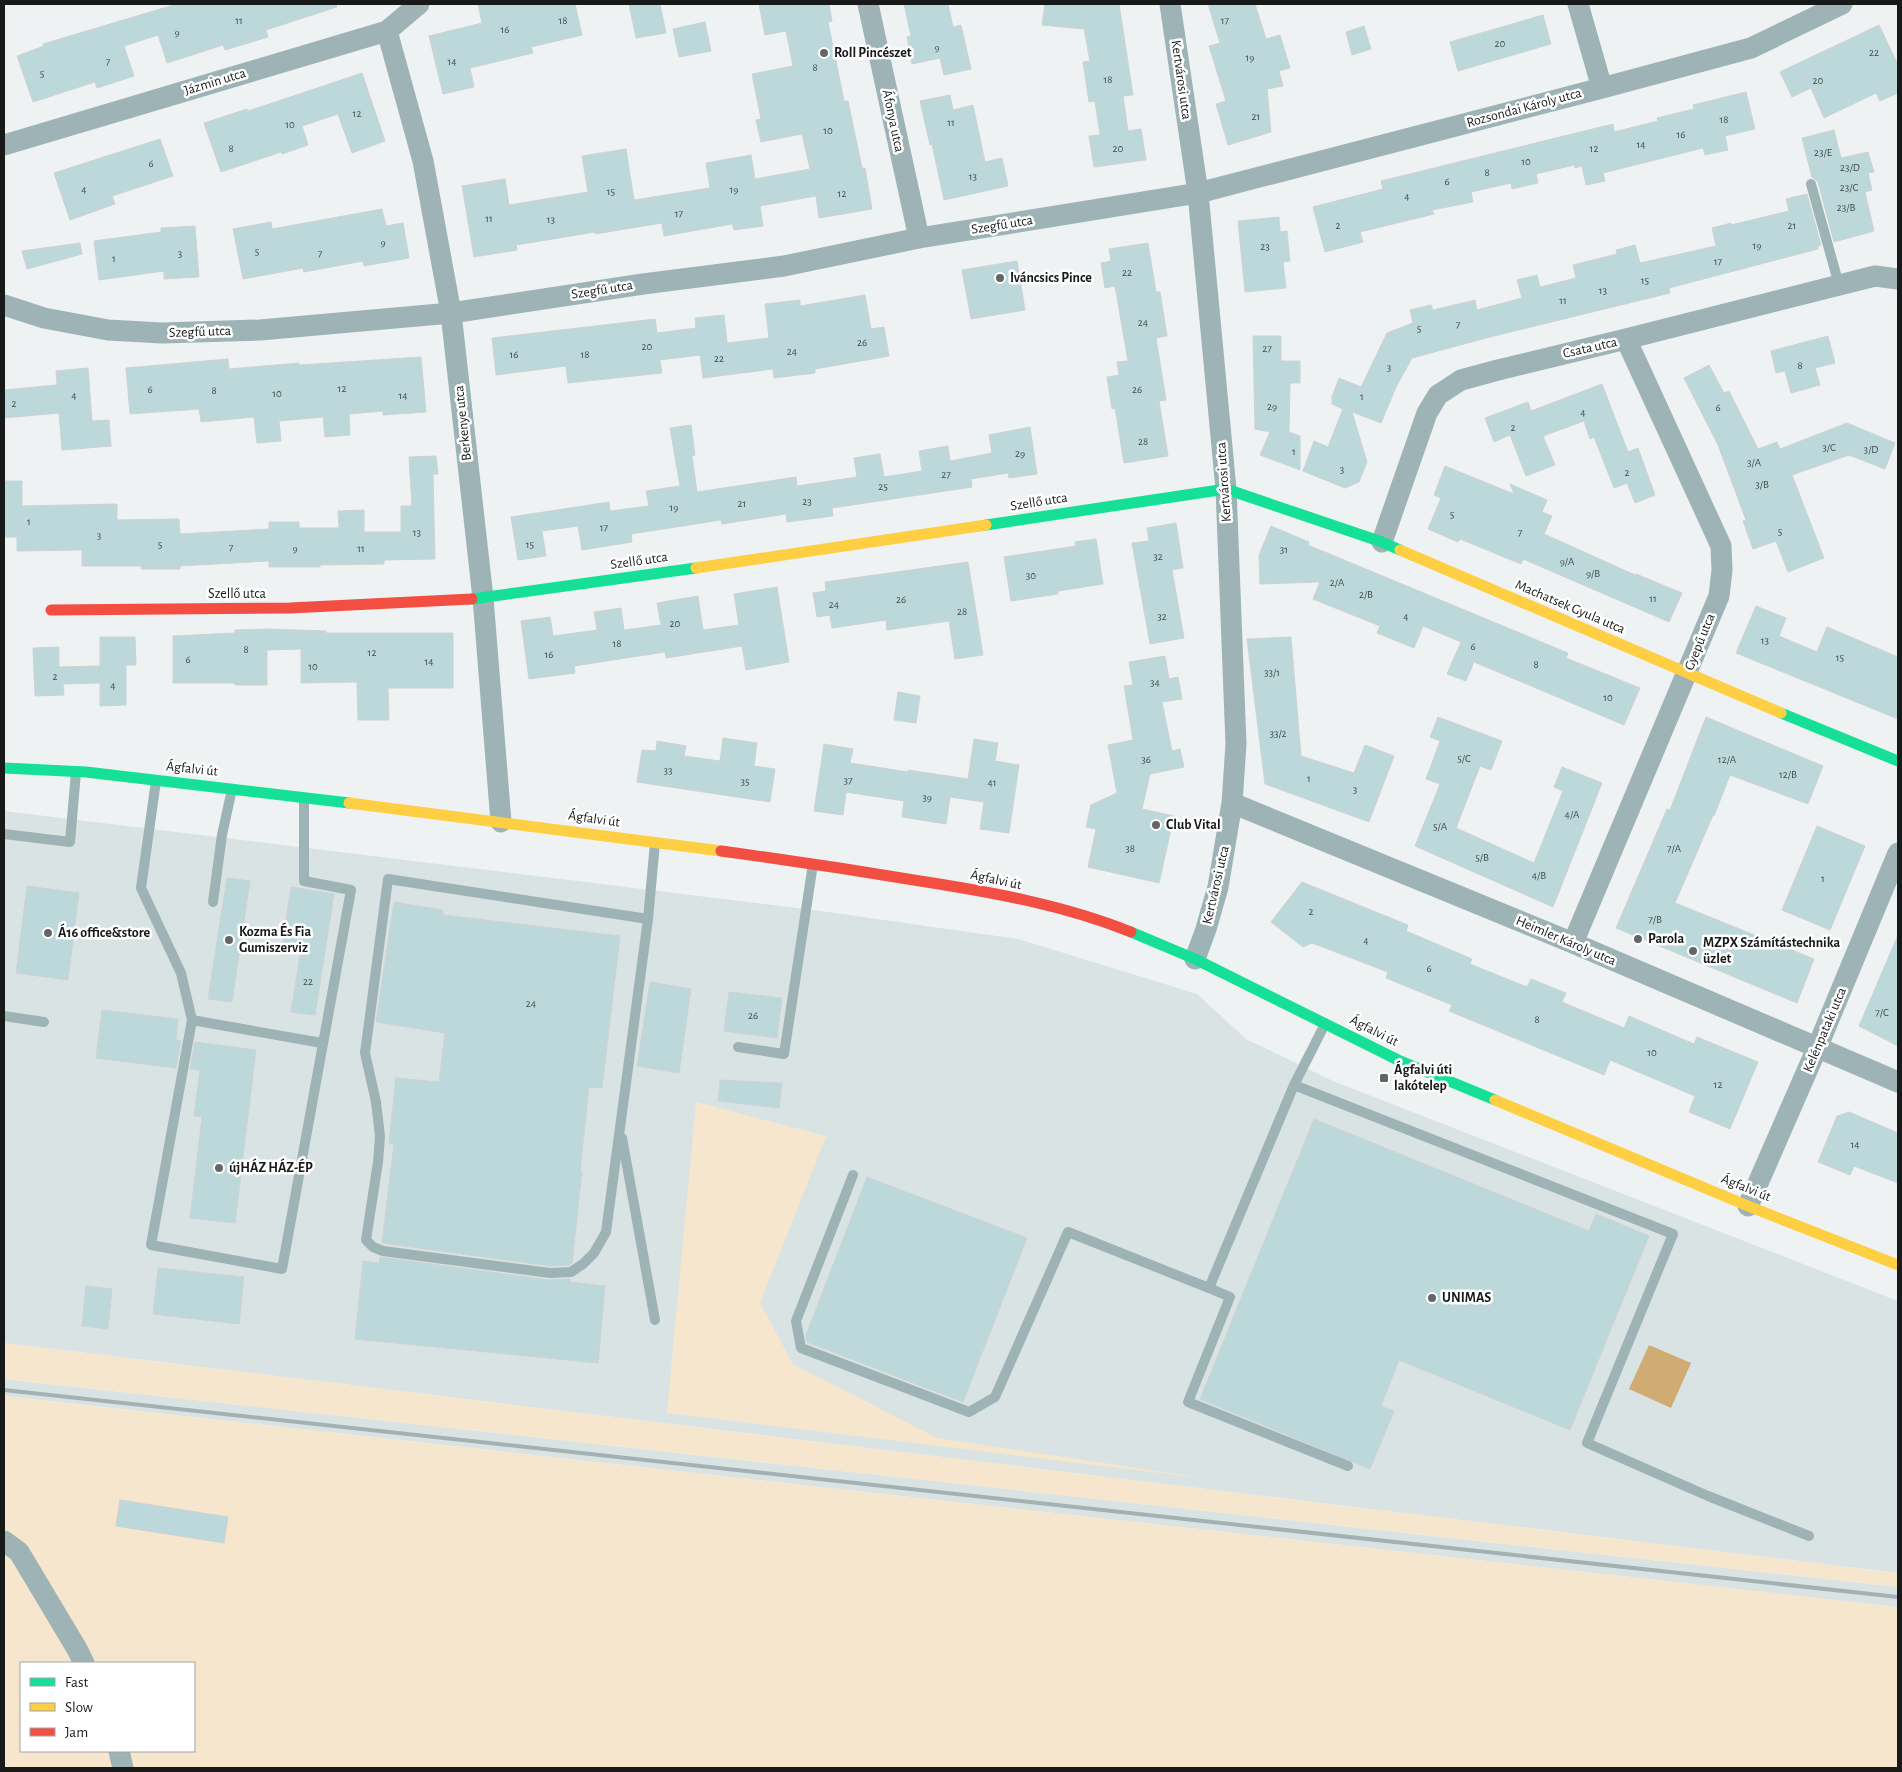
<svg xmlns="http://www.w3.org/2000/svg" width="1902" height="1772" font-family="'Alegreya Sans',sans-serif">
<style>
.built{fill:#dae3e4}
.green{fill:#f6e6cd;fill-rule:evenodd}
.water{fill:#d0ab73}
.building{fill:#bcd8da;stroke:#cfd2d2}
.lines{fill:none;stroke-linecap:round;stroke-linejoin:round}
.lane{stroke:#9eb3b5;stroke-width:10}
.street{stroke:#9eb3b5;stroke-width:21}
.fast{stroke:#16e098;stroke-width:11}
.slow{stroke:#ffcf43;stroke-width:11}
.jam{stroke:#f24e42;stroke-width:11}
.rail{stroke:#a4b1b2;stroke-width:4}
.poi-dot{fill:#636666;stroke:#fff;stroke-width:2}
.labels{text-anchor:middle;dominant-baseline:central;stroke-width:5;stroke-linejoin:round;paint-order:stroke}
.number-label{font-size:11px;fill:#414a4a}
.poi-label{font-size:14px;font-weight:bold;fill:#181a1a;stroke:#fff;text-anchor:start}
.street-label{font-size:14px;fill:#181a1a;stroke:#fff}
</style>
<rect width="100%" height="100%" fill="#eef2f3"/>
<!-- built -->
<path class="built" d="M4,811L814,910L1018,939L1197,994L1246,1039L1333,1081L1898,1301V1573L4,1343Z
M4,1379L1898,1587V1607L4,1396Z"/>
<!-- green -->
<path class="green" d="M696,1102L826,1136L760,1303L793,1364L937,1438L1210,1479L667,1413Z
M4,1343L1898,1573V1587L4,1379Z
M4,1396L1898,1607V1768H4ZM21,1663H194V1751H21Z"/>
<!-- water -->
<path class="water" d="M1649,1345L1691,1363L1671,1408L1629,1389Z"/>
<!-- building -->
<path class="building" d="M177,4H336L337,7L266,30L268,37L225,50L223,45L167,63L158,35L124,46L134,76L97,88L95,82L33,102L17,56L44,46L43,44Z
M478,4H575L582,35L531,47L533,53L470,68L474,87L443,94L429,36L482,23Z
M629,4H660L666,33L636,38Z
M759,4H829L832,21L828,22L844,101H848L862,168H865L872,209L819,218L816,196L760,206L763,226L734,230L732,224L664,236L662,223L595,234V232L516,245L517,250L474,257L462,186L505,179L509,205L588,192L582,156L626,149L634,200L710,188L706,163L751,155L755,179L810,169L802,134L761,142L756,120L761,119L752,74L793,66L786,31L765,35Z
M904,4H948L953,27L961,25L971,69L944,75L940,58L912,64L907,37L911,36Z
M1045,4H1119L1133,95L1123,96L1128,131L1141,129L1146,160L1094,167L1089,136L1100,135L1095,101L1089,102L1083,62L1090,61L1084,29L1042,25Z
M1208,4H1255L1266,39L1280,35L1290,68L1279,71L1283,86L1267,89L1271,132L1228,145L1216,104L1226,101L1209,46L1220,43Z
M1543,15L1551,44L1458,71L1450,42Z
M705,22L711,51L679,57L673,29Z
M1879,25L1898,65V93L1880,101L1876,93L1824,118L1811,88L1792,97L1780,72Z
M1364,26L1371,49L1352,55L1346,32Z
M362,73L385,141L352,153L338,114L302,126L308,145L282,154L281,152L221,172L204,123L247,109L248,111Z
M1746,92L1755,129L1725,136L1728,150L1705,155L1703,148L1603,173L1605,181L1586,185L1582,166L1575,168L1574,165L1536,174L1538,183L1512,189L1511,183L1471,192L1473,202L1432,210L1434,214L1360,232L1363,242L1325,252L1313,207L1383,189L1381,181L1613,124L1614,132L1658,121L1657,118L1694,109L1693,105Z
M950,95L953,110L973,105L985,162L1002,158L1008,186L944,200L932,144L930,145L920,101Z
M1834,130L1841,158L1868,152L1874,172L1868,173L1872,190L1865,192L1874,231L1834,242L1818,182L1812,177L1802,138Z
M160,139L173,176L112,196L115,204L70,220L54,173Z
M1807,194L1821,245L1818,246V249L1669,288L1670,293L1490,337L1412,358L1396,387L1381,423L1352,412L1367,462L1359,482L1345,488L1303,471L1314,441L1328,447L1343,409L1332,404V397L1339,378L1361,387L1387,333L1413,323L1410,310L1431,305L1433,310L1475,300L1477,310L1522,298L1517,280L1537,275L1540,287L1576,278L1573,265L1617,254L1616,250L1635,245L1640,263L1716,246L1712,228L1731,223V225L1789,211L1786,199Z
M382,209L386,226L403,223L409,258L364,266L363,261L304,272L303,268L243,279L233,229L271,222L272,229Z
M1279,217L1280,232L1287,231L1290,261L1283,262L1286,288L1245,292L1238,221Z
M195,226L199,277L164,279V271L99,280L94,241L161,232V228Z
M80,243L82,254L27,269L22,251Z
M1148,243L1156,292H1160L1167,336L1156,338L1166,400L1159,401L1168,456L1124,463L1115,408L1112,409L1107,377L1119,375L1117,362L1128,361L1115,286L1105,288L1101,263L1111,261L1109,249Z
M1017,261L1025,310L971,319L962,270Z
M865,295L871,329L884,327L889,356L815,369V373L774,378L773,369L703,378L700,355L660,360L662,373L568,383L566,366L496,375L492,338L655,319L657,333L696,328L695,318L724,315L727,343L769,338L765,304L800,300V306Z
M1253,336H1281V361H1300V383H1290L1289,432L1300,436V470L1260,455L1270,432L1255,429Z
M1828,336L1835,363L1815,368L1820,385L1791,393L1785,371L1776,373L1771,351Z
M421,357L426,412L383,415V411L349,414L350,435L325,437L323,417L279,421L281,441L257,443L254,417L201,422L199,409L130,414L126,368L228,359L229,369L299,363V365Z
M1709,365L1724,393L1729,391L1758,449L1777,442L1780,449L1847,423L1895,443L1885,469L1849,455L1792,475L1824,558L1788,572L1776,541L1753,549L1743,521L1746,520L1718,445L1684,378Z
M88,368L92,421L109,420L111,446L62,450L59,413L4,418V390L57,385L56,371Z
M1602,384L1628,452L1638,448L1655,495L1635,503L1627,483L1614,488L1594,437L1590,439L1584,421L1543,436L1555,465L1526,476L1510,435L1494,442L1485,418L1528,402L1531,411Z
M691,425L695,455L692,456L697,492L796,477L797,486L857,477L854,458L880,454L884,477L922,471L919,451L948,446L950,461L992,453L989,435L1030,427L1037,474L1009,478L1008,473L971,479L972,487L832,508L833,516L787,522L786,514L722,524L721,520L631,534L632,542L582,550L578,526L542,531L546,556L518,560L511,517L609,502L610,511L649,506L646,491L680,486L670,428Z
M436,456L438,474H433L435,559L384,560V564L320,565V567H269V561L180,566V569H141V566H82V550L17,551V537H4V481H22V506L117,504V520L179,519L180,534L269,529V522H299V528H339L338,511L364,510V532H401V506H412L409,457Z
M1445,466L1514,494L1510,484L1547,500L1542,512L1552,516L1544,534L1635,575L1636,574L1682,593L1669,622L1523,559L1521,564L1460,539L1458,542L1428,529L1441,498L1434,495Z
M1176,523L1183,568L1172,570L1184,638L1150,644L1132,543L1149,541L1147,528Z
M1271,526L1309,542L1308,545L1568,653L1566,658L1640,688L1624,725L1474,662L1466,681L1447,674L1461,642L1423,626L1414,648L1377,633L1380,626L1313,599L1320,582L1260,584L1259,555Z
M1096,539L1103,584L1058,591V594L1011,601L1004,557L1076,546L1075,542Z
M968,562L983,655L955,659L949,621L887,630L886,620L832,628L830,615L817,617L813,593L826,591L825,582Z
M777,587L789,662L746,670L742,646L666,658L665,652L574,666L575,673L529,679L521,621L550,617L553,636L597,630L594,612L621,608L624,630L661,625L657,603L698,596L703,630L739,625L734,594Z
M1756,606L1786,618L1779,636L1817,652L1827,627L1898,657V719L1736,653Z
M267,629L326,631V633H453V688H388L389,720H358L357,682L301,683V649L267,650V685H235V683H173V636L235,633V630Z
M100,637H135L136,665H126V705L100,706V683L63,684L64,695L35,696L33,648L59,647V667L100,666Z
M1291,637L1301,756L1354,773L1365,745L1394,756L1369,822L1265,784L1247,639Z
M1165,656L1169,679L1178,677L1182,699L1162,702L1172,751L1180,749L1184,767L1150,774L1142,809L1174,816L1159,883L1088,867L1096,829L1086,827L1091,805L1117,793L1108,745L1133,740L1124,686L1133,685L1129,662Z
M898,692L920,696L916,723L894,720Z
M1438,717L1502,741L1491,770L1480,766L1456,828L1534,863L1563,791L1554,787L1562,767L1602,783L1553,907L1415,846L1440,784L1426,779L1440,741L1430,737Z
M1706,717L1823,766L1808,804L1730,775L1714,816L1713,815L1675,903L1814,959L1797,1003L1616,928L1667,809L1670,810Z
M723,738L757,743L754,766L775,769L770,802L637,782L642,750L656,751L657,741L686,746L684,756L720,761Z
M974,739L998,743L995,761L1019,765L1009,833L980,829L984,802L950,797L946,824L902,817L904,801L846,792L843,815L814,811L824,744L853,749L850,763L908,772V770L968,779Z
M1817,826L1865,846L1830,930L1782,910Z
M227,878L250,881L232,1002L208,999Z
M1302,882L1408,925L1406,931L1472,959L1470,964L1527,987L1531,979L1566,993L1562,1002L1624,1028L1629,1016L1694,1044L1697,1037L1758,1062L1730,1129L1689,1112L1695,1096L1610,1060L1604,1075L1449,1011L1452,1005L1386,978L1388,972L1312,943L1303,947L1271,922Z
M27,886L79,893L68,980L16,973Z
M291,887L334,894L315,1015L291,1012L301,950L282,947Z
M394,902L443,910V915L620,936L602,1088L589,1087L580,1171H582L572,1263L569,1265L550,1266L382,1243L394,1144L389,1143L396,1078L439,1082L445,1033L376,1022Z
M1898,935V1046L1859,1026Z
M650,982L691,989L679,1073L637,1066Z
M729,992L782,998L777,1038L724,1031Z
M102,1010L178,1019L176,1040L181,1041L176,1068L96,1058Z
M195,1042L256,1050L235,1223L190,1218L202,1117L194,1116L200,1070L190,1069Z
M720,1080L782,1083L779,1108L718,1101Z
M1849,1112L1898,1133V1183L1854,1166L1850,1175L1818,1162L1837,1116Z
M1314,1119L1589,1231L1596,1214L1649,1236L1570,1430L1399,1360L1381,1406L1394,1411L1370,1469L1200,1399Z
M867,1177L1027,1238L963,1402L807,1342L806,1335Z
M380,1257L549,1280L570,1279V1282L605,1286L598,1363L355,1339L363,1261L379,1263Z
M158,1268L244,1277L239,1324L153,1314Z
M86,1286L112,1289L108,1329L82,1326Z
M120,1500L228,1517L224,1543L116,1526Z"/>
<g class="lines">
<!-- lane -->
<path class="lane" d="M1811,184L1839,285
M156,781L141,888L181,973L192,1020L151,1245L282,1269L351,890L304,881V798
M4,834L70,842L76,772
M213,902L222,835L232,789
M648,919L388,879L365,1053L376,1102L380,1136L378,1162L366,1240L373,1247L383,1251L550,1273L571,1272L583,1264L594,1253L606,1232L648,919L655,843
M4,1016L44,1022
M192,1020L322,1043
M1325,1024L1294,1085L1209,1288L1230,1297L1188,1402L1348,1466
M738,1047L784,1054L813,864
M1294,1085L1673,1234L1587,1443L1708,1496L1809,1536
M622,1138L655,1320
M853,1175L796,1321L801,1348L969,1412L995,1397L1068,1232L1209,1288"/>
<!-- street -->
<path class="street" d="M868,4L919,238
M1170,4L1198,193L1226,489L1236,744L1232,803L1218,887L1206,929L1195,959
M1578,4L1602,88
M387,31L423,161L451,313L483,598L501,822
M4,145L387,31L419,4
M4,305L44,318L108,330L162,333L260,330L451,313L643,284L784,266L919,238L1198,193L1602,88L1751,48L1842,4
M1382,542L1427,413L1438,395L1461,380L1498,370L1626,339L1875,276L1898,279
M1232,803L1573,943L1898,1082
M1573,943L1719,596L1722,570L1721,546L1626,339
M1748,1206L1817,1048L1898,853
M4,1541L19,1552L77,1649L84,1663
M119,1751L123,1768"/>
<!-- fast -->
<path class="fast" d="M986,525L1226,489L1382,542L1400,550
M472,599L696,568
M1781,713L1898,761
M4,768L86,772L349,803
M1131,932L1195,959L1398,1060L1495,1100"/>
<!-- slow -->
<path class="slow" d="M1400,550L1781,713
M696,568L986,525
M349,803L721,851
M1495,1100L1748,1206L1898,1265"/>
<!-- jam -->
<path class="jam" d="M51,610L290,608L472,599
M721,851C788,860 854,870 920,881C991,892 1064,905 1131,932"/>
<!-- rail -->
<path class="rail" d="M4,1390L1898,1597"/>
</g>
<!-- markers -->
<g class="poi-dot">
<circle cx="824" cy="53" r="5"/>
<circle cx="1000" cy="278" r="5"/>
<circle cx="1156" cy="825" r="5"/>
<circle cx="48" cy="933" r="5"/>
<circle cx="1638" cy="939" r="5"/>
<circle cx="229" cy="940" r="5"/>
<circle cx="1693" cy="951" r="5"/>
<rect x="1379" y="1073" width="10" height="10" rx="2.5"/>
<circle cx="219" cy="1168" r="5"/>
<circle cx="1432" cy="1298" r="5"/>
</g>
<g class="labels">
<!-- number labels -->
<g class="number-label">
<text x="239" y="20">11</text>
<text x="563" y="20">18</text>
<text x="1225" y="20">17</text>
<text x="505" y="29">16</text>
<text x="177" y="32">9</text>
<text x="1500" y="43">20</text>
<text x="937" y="47">9</text>
<text x="1874" y="52">22</text>
<text x="1250" y="57">19</text>
<text x="108" y="61">7</text>
<text x="452" y="61">14</text>
<text x="815" y="67">8</text>
<text x="42" y="73">5</text>
<text x="1108" y="79">18</text>
<text x="1818" y="80">20</text>
<text x="357" y="113">12</text>
<text x="1256" y="116">21</text>
<text x="1724" y="119">18</text>
<text x="951" y="122">11</text>
<text x="290" y="124">10</text>
<text x="828" y="130">10</text>
<text x="1681" y="134">16</text>
<text x="1641" y="144">14</text>
<text x="231" y="148">8</text>
<text x="1118" y="148">20</text>
<text x="1594" y="148">12</text>
<text x="1823" y="152">23/E</text>
<text x="1526" y="161">10</text>
<text x="151" y="163">6</text>
<text x="1850" y="167">23/D</text>
<text x="1487" y="172">8</text>
<text x="973" y="176">13</text>
<text x="1447" y="181">6</text>
<text x="1849" y="187">23/C</text>
<text x="84" y="189">4</text>
<text x="734" y="189">19</text>
<text x="611" y="191">15</text>
<text x="842" y="193">12</text>
<text x="1407" y="196">4</text>
<text x="1846" y="207">23/B</text>
<text x="679" y="213">17</text>
<text x="489" y="218">11</text>
<text x="551" y="219">13</text>
<text x="1338" y="225">2</text>
<text x="1792" y="225">21</text>
<text x="383" y="242">9</text>
<text x="1757" y="245">19</text>
<text x="1265" y="246">23</text>
<text x="257" y="251">5</text>
<text x="180" y="253">3</text>
<text x="320" y="253">7</text>
<text x="114" y="258">1</text>
<text x="1718" y="261">17</text>
<text x="1127" y="272">22</text>
<text x="1645" y="280">15</text>
<text x="1603" y="290">13</text>
<text x="1563" y="300">11</text>
<text x="1143" y="322">24</text>
<text x="1458" y="324">7</text>
<text x="1419" y="328">5</text>
<text x="862" y="342">26</text>
<text x="647" y="346">20</text>
<text x="1267" y="348">27</text>
<text x="792" y="351">24</text>
<text x="514" y="354">16</text>
<text x="585" y="354">18</text>
<text x="719" y="358">22</text>
<text x="1800" y="365">8</text>
<text x="1389" y="367">3</text>
<text x="342" y="388">12</text>
<text x="150" y="389">6</text>
<text x="1137" y="389">26</text>
<text x="214" y="390">8</text>
<text x="277" y="393">10</text>
<text x="74" y="395">4</text>
<text x="403" y="395">14</text>
<text x="1362" y="396">1</text>
<text x="14" y="403">2</text>
<text x="1272" y="406">29</text>
<text x="1718" y="407">6</text>
<text x="1583" y="412">4</text>
<text x="1513" y="427">2</text>
<text x="1143" y="441">28</text>
<text x="1829" y="447">3/C</text>
<text x="1871" y="449">3/D</text>
<text x="1294" y="451">1</text>
<text x="1020" y="453">29</text>
<text x="1754" y="462">3/A</text>
<text x="1342" y="469">3</text>
<text x="1627" y="472">2</text>
<text x="946" y="474">27</text>
<text x="1762" y="484">3/B</text>
<text x="883" y="486">25</text>
<text x="807" y="501">23</text>
<text x="742" y="503">21</text>
<text x="674" y="507">19</text>
<text x="1452" y="514">5</text>
<text x="29" y="521">1</text>
<text x="604" y="527">17</text>
<text x="1780" y="531">5</text>
<text x="417" y="532">13</text>
<text x="1520" y="532">7</text>
<text x="99" y="535">3</text>
<text x="160" y="544">5</text>
<text x="530" y="544">15</text>
<text x="231" y="547">7</text>
<text x="295" y="548">9</text>
<text x="361" y="548">11</text>
<text x="1284" y="549">31</text>
<text x="1158" y="556">32</text>
<text x="1567" y="561">9/A</text>
<text x="1593" y="573">9/B</text>
<text x="1031" y="575">30</text>
<text x="1337" y="582">2/A</text>
<text x="1366" y="594">2/B</text>
<text x="1653" y="598">11</text>
<text x="901" y="599">26</text>
<text x="834" y="604">24</text>
<text x="962" y="611">28</text>
<text x="1162" y="616">32</text>
<text x="1406" y="616">4</text>
<text x="675" y="623">20</text>
<text x="1765" y="640">13</text>
<text x="617" y="643">18</text>
<text x="1473" y="646">6</text>
<text x="246" y="649">8</text>
<text x="372" y="652">12</text>
<text x="549" y="654">16</text>
<text x="1840" y="657">15</text>
<text x="188" y="659">6</text>
<text x="429" y="661">14</text>
<text x="1536" y="664">8</text>
<text x="313" y="666">10</text>
<text x="1272" y="672">33/1</text>
<text x="55" y="676">2</text>
<text x="1155" y="682">34</text>
<text x="113" y="685">4</text>
<text x="1608" y="697">10</text>
<text x="1278" y="733">33/2</text>
<text x="1464" y="758">5/C</text>
<text x="1146" y="759">36</text>
<text x="1727" y="759">12/A</text>
<text x="668" y="770">33</text>
<text x="1788" y="774">12/B</text>
<text x="1309" y="778">1</text>
<text x="848" y="780">37</text>
<text x="745" y="781">35</text>
<text x="992" y="782">41</text>
<text x="1355" y="789">3</text>
<text x="927" y="797">39</text>
<text x="1572" y="814">4/A</text>
<text x="1440" y="826">5/A</text>
<text x="1130" y="848">38</text>
<text x="1674" y="848">7/A</text>
<text x="1482" y="857">5/B</text>
<text x="1539" y="875">4/B</text>
<text x="1823" y="878">1</text>
<text x="1311" y="911">2</text>
<text x="1655" y="919">7/B</text>
<text x="1366" y="940">4</text>
<text x="1429" y="968">6</text>
<text x="308" y="981">22</text>
<text x="531" y="1003">24</text>
<text x="1882" y="1012">7/C</text>
<text x="753" y="1015">26</text>
<text x="1537" y="1019">8</text>
<text x="1652" y="1052">10</text>
<text x="1718" y="1084">12</text>
<text x="1855" y="1144">14</text>
</g>
<!-- poi labels -->
<g class="poi-label">
<text x="834" y="53">Roll Pincészet</text>
<text x="1010" y="278">Iváncsics Pince</text>
<text x="1166" y="825">Club Vital</text>
<text x="239" y="932">Kozma És Fia<tspan x="239" dy="16">Gumiszerviz</tspan></text>
<text x="58" y="933">Á16 office&amp;store</text>
<text x="1648" y="939">Parola</text>
<text x="1703" y="943">MZPX Számítástechnika<tspan x="1703" dy="16">üzlet</tspan></text>
<text x="1394" y="1070">Ágfalvi úti<tspan x="1394" dy="16">lakótelep</tspan></text>
<text x="229" y="1168">újHÁZ HÁZ-ÉP</text>
<text x="1442" y="1298">UNIMAS</text>
</g>
<!-- street labels -->
<g class="street-label">
<text transform="translate(1181 80) rotate(82)">Kertvárosi utca</text>
<text transform="translate(215 82) rotate(-17)">Jázmin utca</text>
<text transform="translate(1524 108) rotate(-15)">Rozsondai Károly utca</text>
<text transform="translate(893 121) rotate(78)">Áfonya utca</text>
<text transform="translate(1002 225) rotate(-9)">Szegfű utca</text>
<text transform="translate(602 290) rotate(-9)">Szegfű utca</text>
<text transform="translate(200 332) rotate(-2)">Szegfű utca</text>
<text transform="translate(1590 348) rotate(-13)">Csata utca</text>
<text transform="translate(463 423) rotate(-96)">Berkenye utca</text>
<text transform="translate(1224 482) rotate(-94)">Kertvárosi utca</text>
<text transform="translate(1039 502) rotate(-9)">Szellő utca</text>
<text transform="translate(639 561) rotate(-8)">Szellő utca</text>
<text x="237" y="594">Szellő utca</text>
<text transform="translate(1570 607) rotate(23)">Machatsek Gyula utca</text>
<text transform="translate(1700 642) rotate(-68)">Gyepű utca</text>
<text transform="translate(192 769) rotate(6)">Ágfalvi út</text>
<text transform="translate(594 819) rotate(8)">Ágfalvi út</text>
<text transform="translate(996 880) rotate(12)">Ágfalvi út</text>
<text transform="translate(1216 885) rotate(-77)">Kertvárosi utca</text>
<text transform="translate(1566 941) rotate(23)">Heimler Károly utca</text>
<text transform="translate(1825 1030) rotate(-67)">Kelénpataki utca</text>
<text transform="translate(1374 1031) rotate(27)">Ágfalvi út</text>
<text transform="translate(1746 1188) rotate(22)">Ágfalvi út</text>
</g>
</g>
<!-- border -->
<rect width="1902" height="1772" fill="none" stroke="#181a1a" stroke-width="10"/>
<!-- legend -->
<rect x="20" y="1662" width="175" height="90" fill="#ffffff" stroke="#a3a3a3"/>
<rect x="30" y="1678" width="25" height="8" fill="#16e098" stroke="#a3a3a3"/>
<text x="65" y="1687" font-size="15" fill="#181a1a">Fast</text>
<rect x="30" y="1703" width="25" height="8" fill="#ffcf43" stroke="#a3a3a3"/>
<text x="65" y="1712" font-size="15" fill="#181a1a">Slow</text>
<rect x="30" y="1728" width="25" height="8" fill="#f24e42" stroke="#a3a3a3"/>
<text x="65" y="1737" font-size="15" fill="#181a1a">Jam</text>
</svg>
